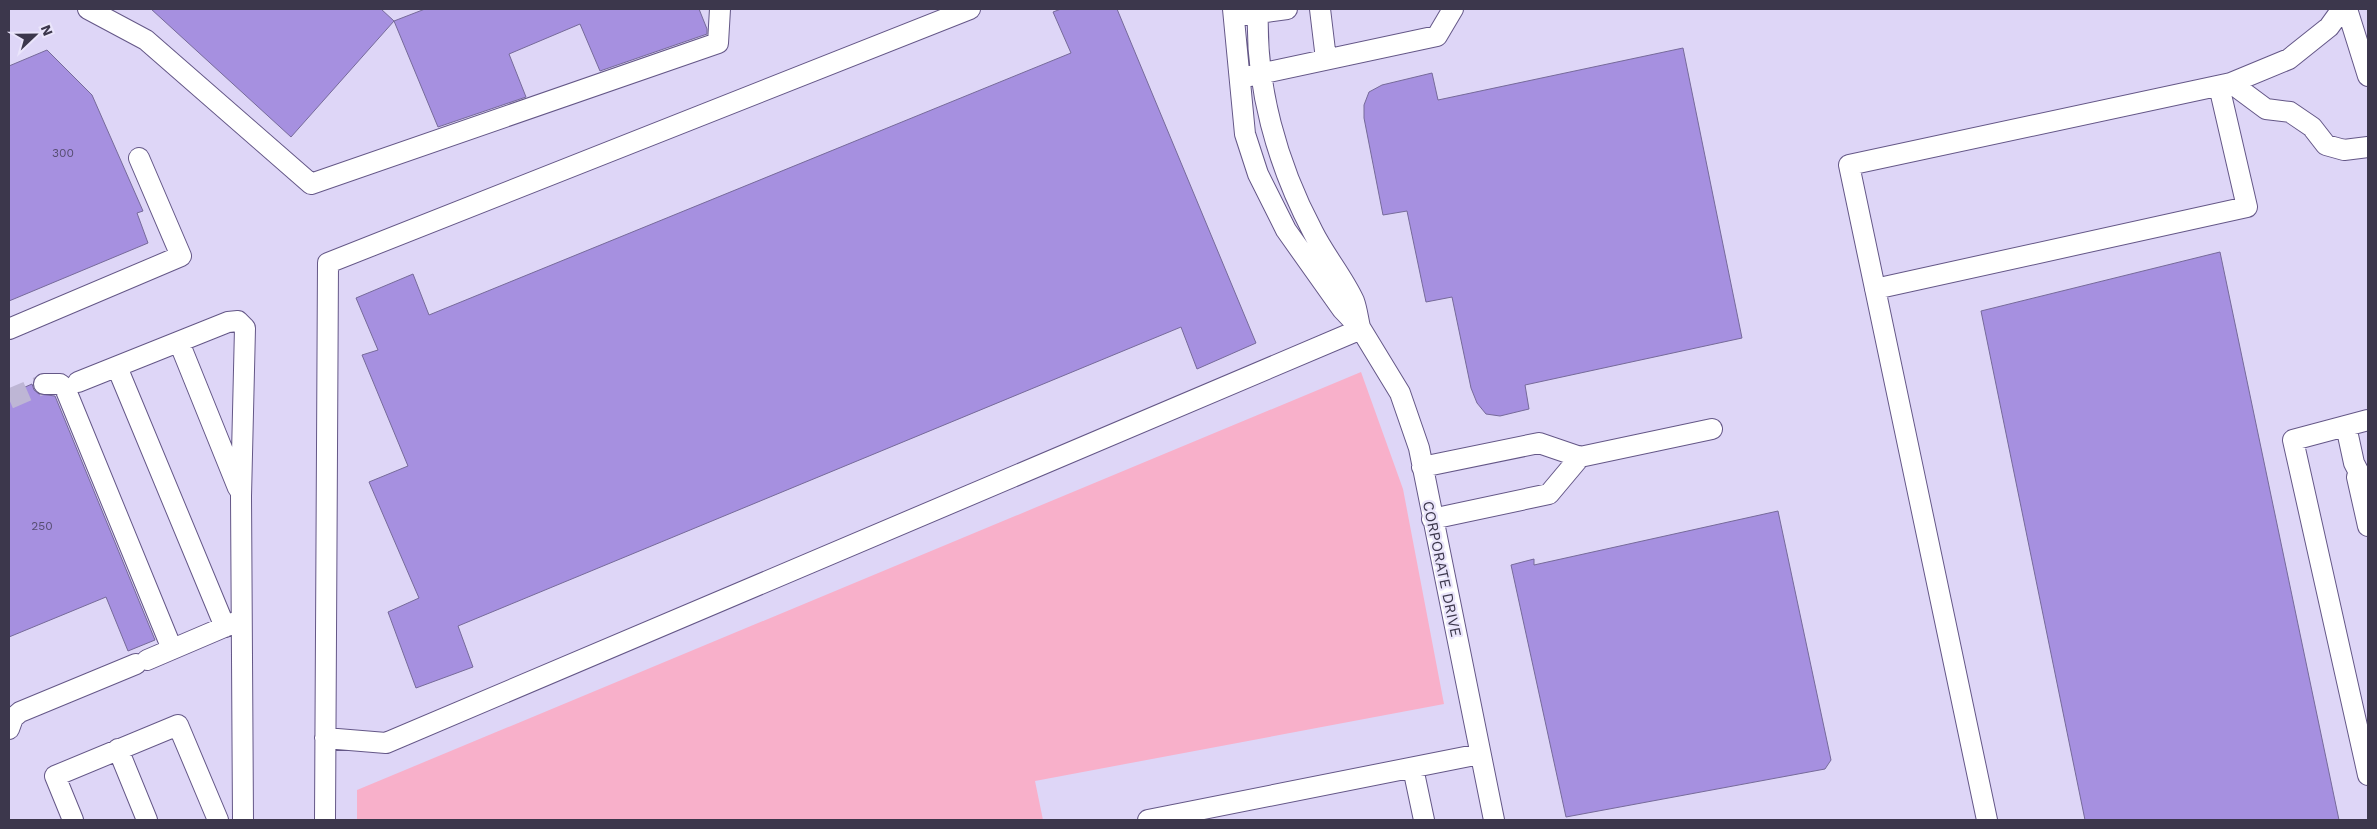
<svg xmlns="http://www.w3.org/2000/svg" width="2377" height="829" font-family="'Work Sans',sans-serif">
<style>
.green{fill:#f8b0ca}
.building{fill:#a690e0;stroke:#766a9a}
.lines{fill:none;stroke-linecap:round;stroke-linejoin:round}
.minor-tunnel{stroke:#beb6d5;stroke-width:20;stroke-dasharray:20 10;stroke-linecap:butt}
.minor-casing{stroke:#645787;stroke-width:22}
.minor{stroke:#fff;stroke-width:20}
.labels{text-anchor:middle;dominant-baseline:central;stroke-width:4.5;stroke-linejoin:round;paint-order:stroke}
.number-label{font-size:12px;fill:#564d71}
.street-label{font-size:15px;fill:#3c374c;stroke:#eae5fb}
</style>
<rect width="100%" height="100%" fill="#ded6f7"/>
<!-- green -->
<path class="green" d="M1361,372L1403,489L1444,704L1035,781L1043,820H357V790Z"/>
<!-- building -->
<path class="building" d="M151,9H381L394,21L291,137Z
M425,9H699L707,29V34L600,71L580,24L509,54L526,97L438,127L394,21Z
M1061,9H1117L1256,343L1197,369L1181,327L458,626L473,667L416,688L388,612L419,598L369,482L408,466L362,355L378,350L356,298L413,274L429,315L1071,53L1053,12Z
M1683,48L1742,338L1525,385L1529,409L1500,416L1486,414L1477,403L1471,388L1452,297L1426,302L1407,211L1383,215L1364,118V105L1369,92L1382,85L1432,73L1438,100Z
M47,50L92,95L143,211L137,213L148,243L9,301V66Z
M2220,252L2339,820H2085L1981,311Z
M32,384L34,390L39,394L55,396L155,640L128,651L106,597L9,637V394Z
M1778,511L1831,760L1825,769L1566,817L1511,565L1534,559V565Z"/>
<g class="lines">
<!-- minor-tunnel -->
<path class="minor-tunnel" d="M9,399L44,384"/>
<!-- minor casing -->
<g class="minor-casing">
<path id="minor" d="M88,9L146,40L311,184L718,43L720,9
M1233,9L1245,134L1258,174L1286,230L1342,309L1361,329L1400,393L1419,448L1494,820
M1258,9C1255,86 1277,164 1313,232C1325,256 1343,277 1354,301C1357,309 1358,319 1360,327
M1320,9L1326,59
M2347,9L2368,76
M1245,15L1287,9
M1250,76L1437,36L1453,9
M2231,83L2266,109L2290,112L2312,127L2326,145L2344,150L2368,147
M1875,289L2247,207L2219,86
M9,329L181,256L139,158
M179,342L238,488
M117,367L225,627
M78,382L228,322L238,321L245,328L241,496L243,820
M44,384H60L65,388L172,649
M2368,420L2293,440L2368,775
M2346,426L2354,463L2368,490
M1422,467L1539,443L1580,457L1712,429
M2357,477L2368,526
M1432,519L1549,494L1580,457
M147,660L236,622
M9,729L13,718L20,712L136,664
M325,738L386,743L1361,329
M118,749L147,820
M1413,768L1424,820
M73,820L55,776L178,725L218,820
M325,820L328,263L970,9
M1148,820L1480,754
M1987,820L1849,165L2231,83L2289,59L2329,27L2342,9"/>
</g>
<!-- minor -->
<use href="#minor" class="minor"/>
</g>
<g class="labels">
<!-- number labels -->
<g class="number-label">
<text x="63" y="153">300</text>
<text x="42" y="526">250</text>
</g>
<!-- street labels -->
<g class="street-label">
<text transform="translate(1442 569) rotate(78)">CORPORATE DRIVE</text>
</g>
</g>
<!-- border -->
<rect width="2377" height="829" fill="none" stroke="#3c374c" stroke-width="20"/>
<!-- north arrow -->
<g transform="translate(35 35) rotate(68)" stroke="#eae5fb" stroke-width="4" paint-order="stroke">
<path d="M0-4L9 19L0 12L-9 19Z" fill="#3c374c"/>
<text y="-8" font-size="14" font-weight="bold" text-anchor="middle" fill="#3c374c">N</text>
</g>
</svg>
